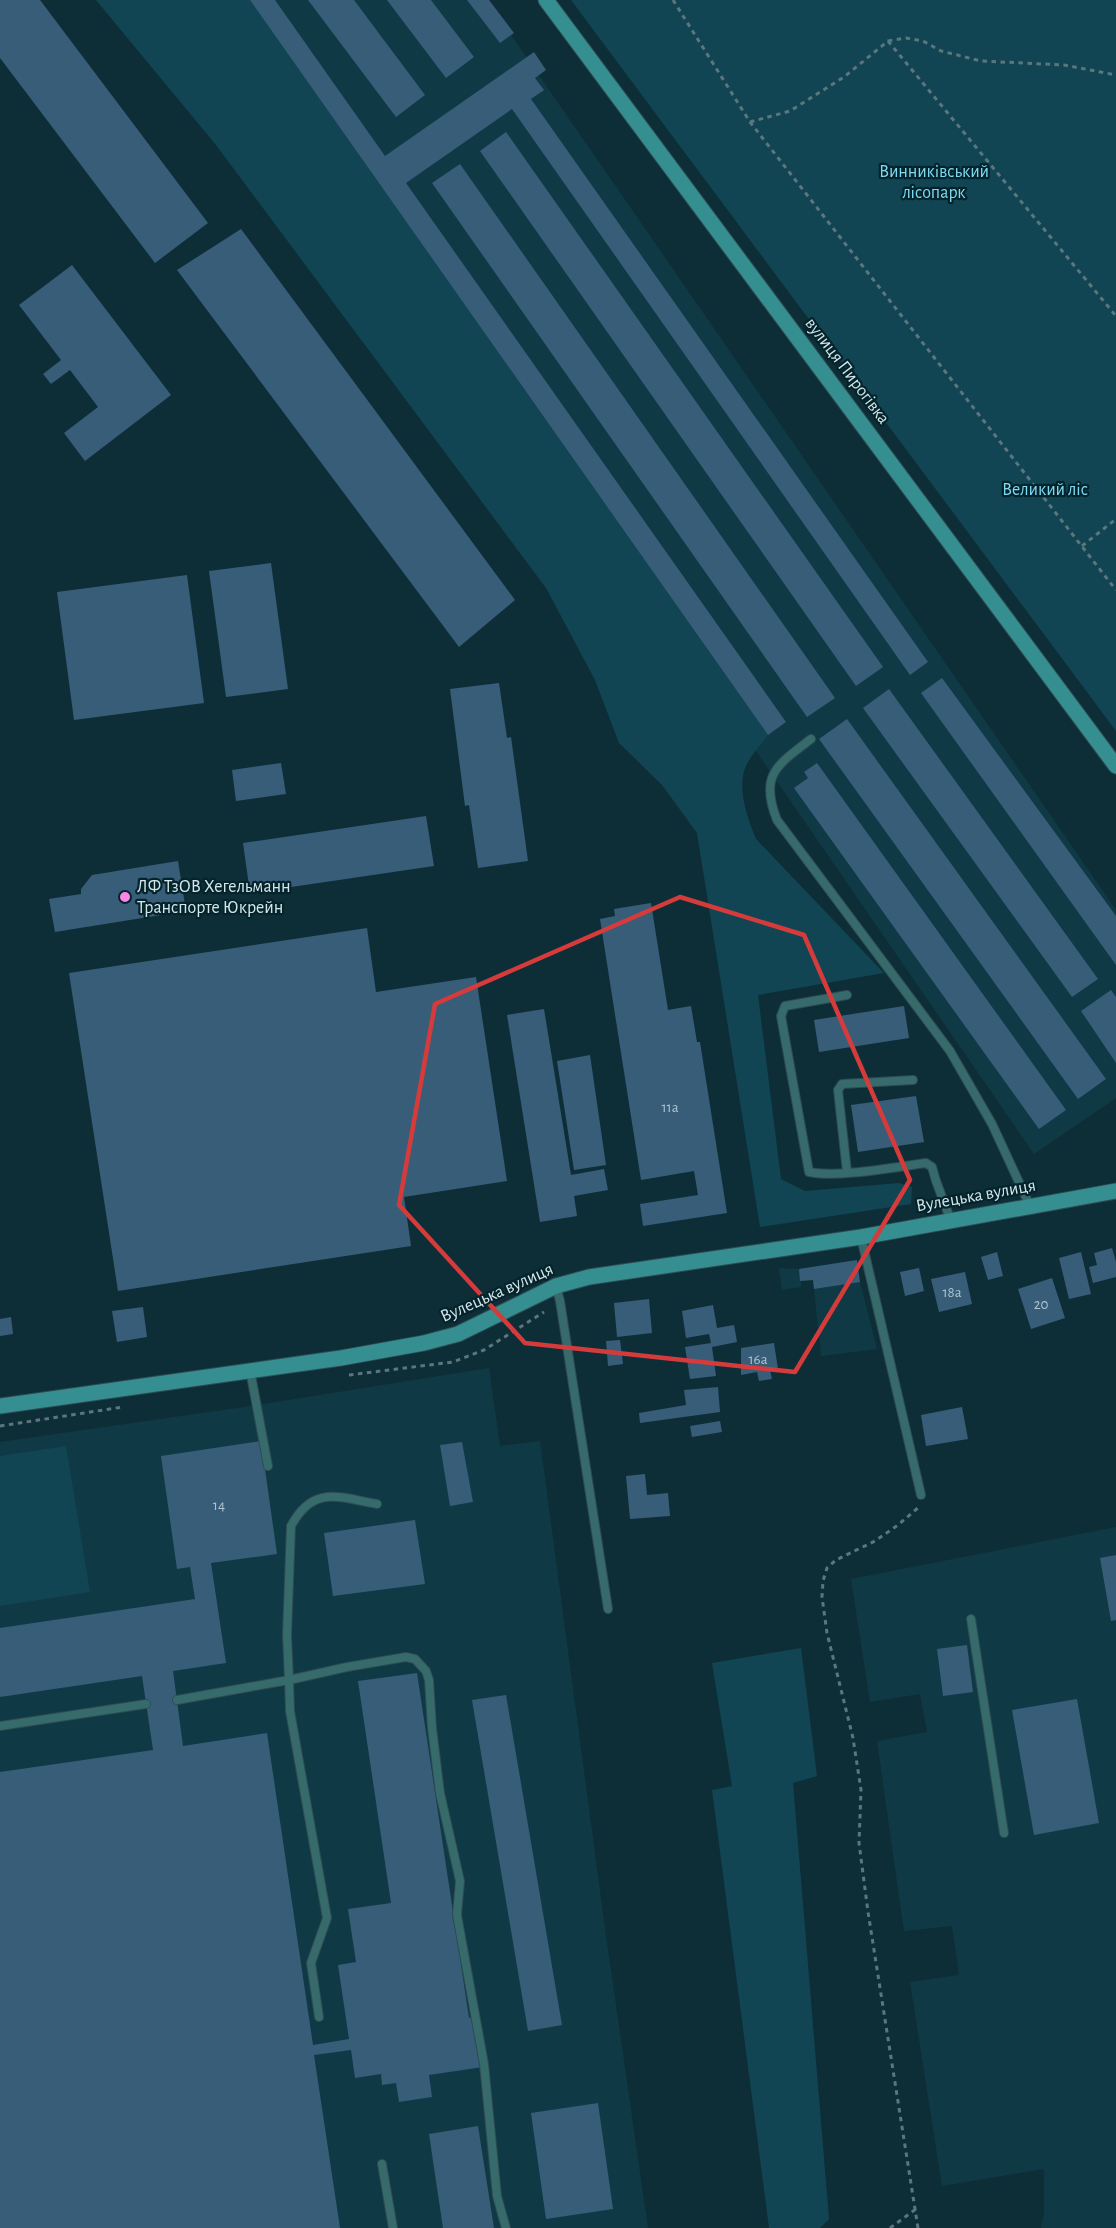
<svg xmlns="http://www.w3.org/2000/svg" width="1116" height="2228" font-family="'Alegreya Sans',sans-serif">
<style>
.built{fill:#0f3a45}
.green{fill:#114553}
.building{fill:#375d79}
.lines{fill:none;stroke-linecap:round;stroke-linejoin:round}
.lane-casing{stroke:#2e4b54;stroke-width:10}
.secondary-casing{stroke:#2e4b54;stroke-width:17}
.path{stroke:#5c767e;stroke-width:3;stroke-dasharray:4.5 4.5;stroke-linecap:butt}
.lane{stroke:#376a6a;stroke-width:8}
.secondary{stroke:#358e8f;stroke-width:15}
.marked{fill:none;stroke:#d63b3c;stroke-width:4.5;stroke-linejoin:round}
.poi-dot{fill:#f987e8;stroke:#04242c;stroke-width:2}
.labels{text-anchor:middle;dominant-baseline:central;stroke-width:4.5;stroke-linejoin:round;paint-order:stroke}
.number-label{font-size:15px;fill:#aec4ce}
.park-label{font-size:18px;fill:#7fd9f3;stroke:#04242c}
.street-label{font-size:18px;fill:#d5e6eb;stroke:#04242c}
.poi-label{font-size:18px;fill:#d5e6eb;stroke:#04242c;text-anchor:start}
</style>
<rect width="100%" height="100%" fill="#0e2e37"/>
<!-- built -->
<path class="built" d="M238,0H487L1116,910V1098L1034,1154Z
M857,1260L860,1282L877,1349L821,1356L813,1280L801,1281V1287L782,1290L779,1268L799,1269Z
M489,1368L500,1446L540,1441L606,1936L648,2228H0V1442L257,1405Z
M1116,1527V2228H1041L1044,2213V2169L942,2186L910,1982L959,1975L952,1926L904,1931L877,1741L927,1732L920,1694L870,1702L851,1579Z"/>
<!-- green -->
<path class="green" d="M96,0H250L768,735C761,745 751,755 746,766C736,788 748,819 756,839L884,973L758,995L781,1179L805,1191L899,1183L912,1187L911,1204L760,1227L697,833L662,785L619,743L595,680L546,588L216,145Z
M571,0H1116V731Z
M66,1446L90,1592L0,1606V1456Z
M801,1648L817,1776L793,1783L829,2219L820,2228H769L712,1790L732,1786L712,1663Z"/>
<!-- building -->
<path class="building" d="M0,0H40L208,223L155,263L0,58Z
M250,0H275L385,156L534,52L546,70L535,78L544,90L531,99L928,662L910,675L512,109L406,183L786,722L768,735Z
M308,0H354L425,95L396,117Z
M387,0H431L474,57L446,78Z
M467,0H489L514,33L500,43Z
M506,132L883,667L856,686L480,151Z
M460,164L835,698L807,717L432,183Z
M241,229L515,600L459,647L177,270Z
M72,265L171,395L85,461L64,433L98,407L70,370L51,384L43,374L61,360L19,305Z
M271,563L288,689L226,697L209,571Z
M187,575L204,703L74,720L57,592Z
M942,678L1116,916V965L921,693Z
M499,683L507,738L511,737L528,861L478,868L469,805L465,806L450,689Z
M889,689L1098,979L1072,997L863,708Z
M847,719L1106,1079L1078,1099L819,739Z
M281,763L286,794L236,801L232,770Z
M817,763L1066,1110L1039,1129L794,788L808,778L804,772Z
M426,816L434,866L250,893L243,843Z
M178,861L186,911L55,932L49,899L81,894V889L92,875Z
M651,903L668,1010L691,1006L697,1042H700L727,1213L643,1226L640,1204L698,1195L694,1171L641,1180L600,919L615,916L614,909Z
M367,928L376,992L476,977L507,1181L404,1197L411,1246L118,1291L69,973Z
M1111,990L1116,997V1063L1081,1011Z
M904,1006L909,1038L819,1052L814,1020Z
M544,1009L571,1175L604,1169L608,1190L574,1196L577,1216L540,1222L507,1015Z
M590,1055L606,1165L574,1170L557,1061Z
M916,1096L924,1142L858,1152L851,1105Z
M1112,1248L1116,1262V1277L1093,1283L1089,1267L1097,1265L1094,1253Z
M997,1252L1003,1276L988,1280L981,1257Z
M1081,1252L1091,1294L1069,1299L1059,1258Z
M857,1260L860,1282L814,1289L813,1280L800,1281L799,1269Z
M919,1268L924,1291L905,1296L900,1272Z
M965,1272L972,1304L939,1312L931,1279Z
M1052,1278L1065,1318L1031,1329L1018,1289Z
M649,1299L652,1333L617,1337L614,1303Z
M713,1305L717,1328L734,1325L737,1342L712,1347L716,1376L690,1379L685,1347L711,1343L709,1334L686,1338L682,1311Z
M143,1307L147,1337L117,1342L112,1311Z
M11,1317L13,1334L0,1336V1319Z
M620,1340L623,1364L608,1366L606,1341Z
M774,1343L778,1369L770,1370L772,1379L759,1381L757,1372L741,1375V1348Z
M718,1387L720,1412L640,1423L639,1413L686,1405L684,1390Z
M962,1407L968,1439L926,1446L921,1415Z
M720,1421L722,1432L692,1437L690,1426Z
M261,1441L277,1554L211,1563L226,1663L173,1671L183,1746L267,1733L313,2045L349,2039L338,1965L356,1962L348,1909L391,1903L358,1681L417,1673L469,2018L475,2017L483,2067L429,2075L432,2097L399,2102L396,2083L382,2085L381,2074L355,2078L351,2050L314,2055L340,2228H0V1772L153,1750L142,1676L0,1697V1628L195,1599L190,1567L177,1569L161,1456Z
M462,1442L473,1502L450,1506L440,1445Z
M645,1474L647,1495L668,1493L670,1516L630,1519L626,1476Z
M415,1520L425,1584L333,1596L324,1533Z
M1116,1555V1620L1111,1621L1100,1558Z
M967,1645L973,1692L943,1696L937,1649Z
M506,1695L562,2025L528,2031L472,1700Z
M1077,1699L1099,1823L1034,1835L1012,1710Z
M598,2103L613,2209L546,2219L531,2113Z
M478,2126L494,2228H443L429,2134Z"/>
<g class="lines">
<!-- lane casing -->
<g class="lane-casing">
<path id="lane" d="M811,739C777,765 759,775 777,820L950,1051L992,1124L1030,1206
M847,995L785,1006L781,1016L809,1172C837,1178 895,1167 926,1163L932,1167L936,1181L951,1221
M847,1172L838,1090L842,1084L913,1080
M861,1237L921,1495
M556,1286L560,1301L608,1609
M250,1370L268,1466
M971,1619L1004,1833
M177,1700L289,1680L287,1635L291,1526C313,1485 338,1497 377,1504
M0,1726L146,1704
M319,2017L311,1963L327,1918L290,1711L289,1680L347,1667L406,1657L415,1659L426,1671L429,1680L432,1728L440,1793L460,1881L457,1915L484,2064L497,2196L506,2228
M382,2164L393,2228"/>
</g>
<!-- secondary casing -->
<g class="secondary-casing">
<path id="secondary" d="M546,0L1116,766
M0,1406L341,1358L424,1343L458,1334L556,1286L589,1277L861,1237L1116,1191"/>
</g>
<!-- path -->
<path class="path" d="M673,0L750,122L1116,590
M888,41L1116,316
M750,122L790,111L844,77L888,41L906,38L923,41L941,51L981,61L1064,65L1116,75
M1082,546L1116,519
M349,1375L453,1362L484,1350L544,1312
M0,1426L123,1407
M890,2228L916,2209
M918,2228L868,1912L859,1843L861,1790L853,1738L827,1633L822,1597L823,1581L827,1568L836,1560L875,1541L898,1525L919,1507"/>
<!-- lane -->
<use href="#lane" class="lane"/>
<!-- secondary -->
<use href="#secondary" class="secondary"/>
</g>
<!-- marked area -->
<path class="marked" d="M680,897L804,935L910,1180L795,1372L525,1343L399,1205L435,1004Z"/>
<!-- markers -->
<circle class="poi-dot" cx="125" cy="897" r="6"/>
<g class="labels">
<!-- number labels -->
<g class="number-label">
<text x="670" y="1107">11а</text>
<text x="952" y="1292">18а</text>
<text x="1041" y="1304">20</text>
<text x="758" y="1359">16а</text>
<text x="219" y="1505">14</text>
</g>
<!-- park labels -->
<g class="park-label">
<text x="934" y="172">Винниківський<tspan x="934" dy="21">лісопарк</tspan></text>
<text x="1045" y="490">Великий ліс</text>
</g>
<!-- street labels -->
<g class="street-label">
<text transform="translate(847 371) rotate(53)">вулиця Пирогівка</text>
<text transform="translate(976 1196) rotate(-10)">Вулецька вулиця</text>
<text transform="translate(497 1293) rotate(-24)">Вулецька вулиця</text>
</g>
<!-- poi labels -->
<g class="poi-label">
<text x="137" y="887">ЛФ ТзОВ Хегельманн<tspan x="137" dy="21">Транспорте Юкрейн</tspan></text>
</g>
</g>
</svg>
